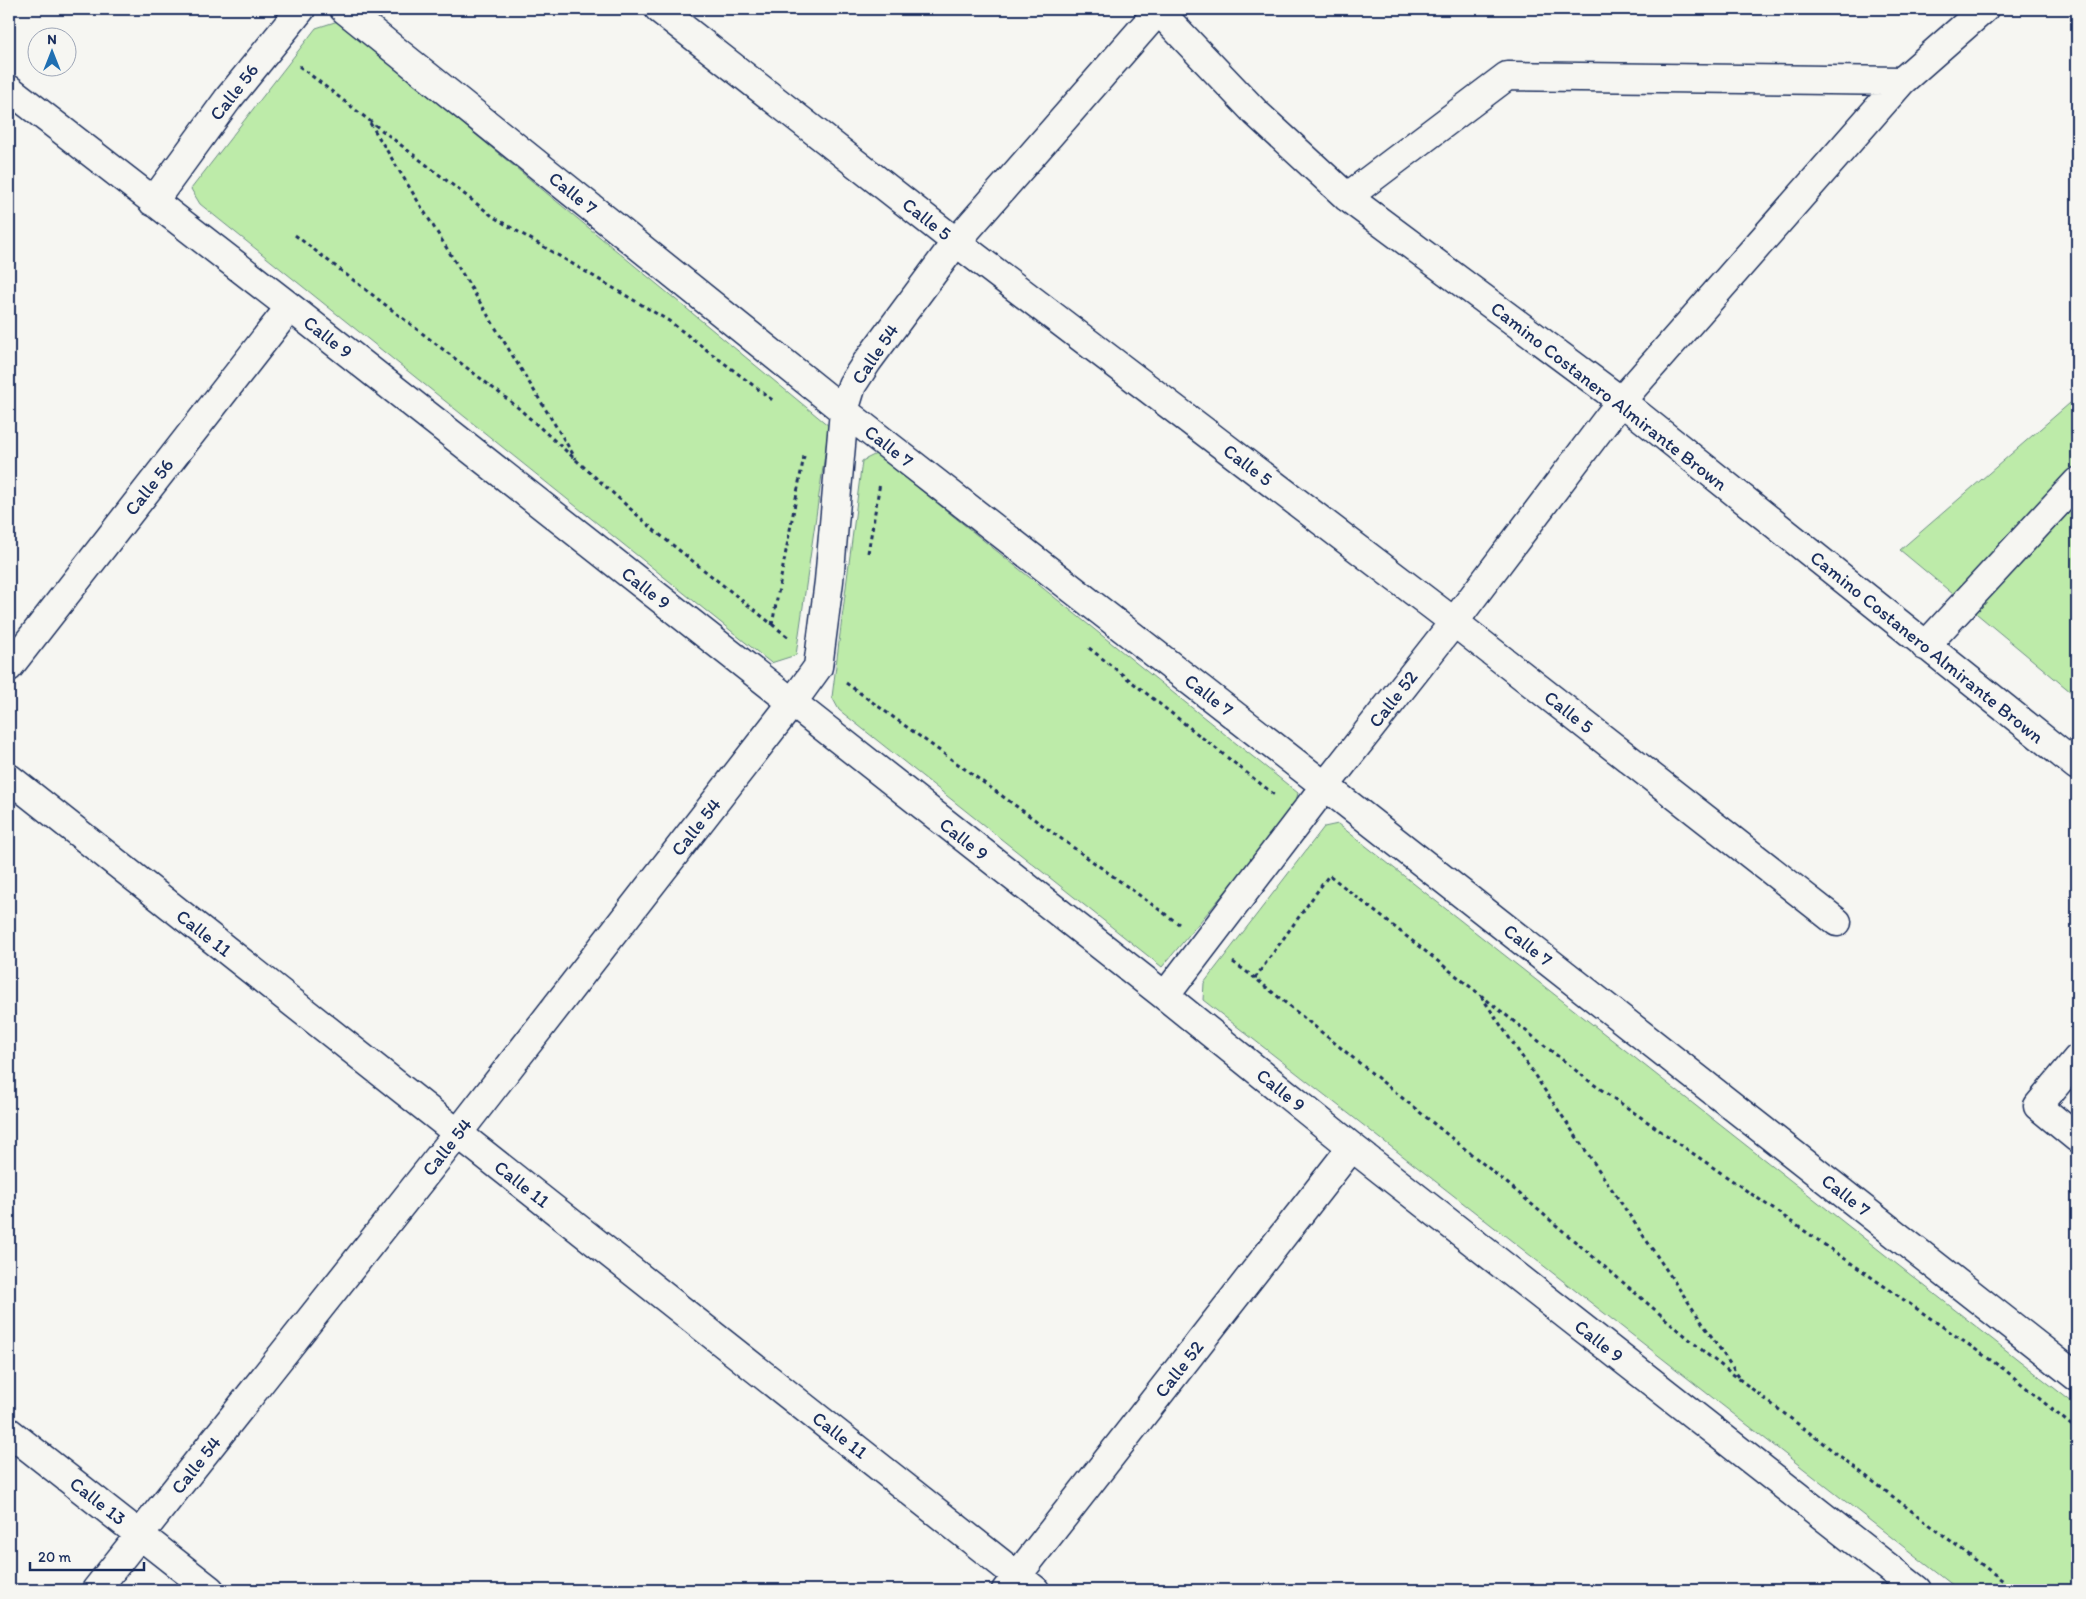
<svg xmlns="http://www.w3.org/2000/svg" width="2086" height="1599" font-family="Itim,sans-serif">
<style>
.green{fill:#bdeba9;stroke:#6c8d84}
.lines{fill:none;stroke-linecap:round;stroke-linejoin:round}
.minor-casing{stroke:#1b2f5e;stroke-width:31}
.major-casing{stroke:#1b2f5e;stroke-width:31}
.path{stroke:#1b2f5e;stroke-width:3;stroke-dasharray:4 4;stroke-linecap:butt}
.minor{stroke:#f6f6f2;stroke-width:28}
.major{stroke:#f6f6f2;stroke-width:28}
.labels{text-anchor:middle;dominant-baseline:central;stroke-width:5;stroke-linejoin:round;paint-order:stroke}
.street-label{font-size:19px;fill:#1b2f5e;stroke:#f6f6f2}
</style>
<rect width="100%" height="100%" fill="#f6f6f2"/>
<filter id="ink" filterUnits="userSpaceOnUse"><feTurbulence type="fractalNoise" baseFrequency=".02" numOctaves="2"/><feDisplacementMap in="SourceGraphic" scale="10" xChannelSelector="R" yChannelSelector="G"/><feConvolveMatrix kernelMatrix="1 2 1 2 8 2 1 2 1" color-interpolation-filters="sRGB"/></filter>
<g filter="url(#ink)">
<!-- green -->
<path class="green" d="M338,21L829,426L796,655L771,663L200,204L191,189L316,28Z
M2077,397V697L1900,550Z
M876,454L1298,793L1294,810L1162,967L839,710L832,697L862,461Z
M1338,824L2077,1406V1590H1959L1203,1000L1204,983L1324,827Z"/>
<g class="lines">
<!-- minor casing -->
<g class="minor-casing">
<path id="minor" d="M344,9L844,411L1325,786L2077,1377
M659,9L956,242L1454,622L1837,922
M9,89L290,307L1165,996L1352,1147L1917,1590
M1347,197L1507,76L1902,81
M153,202L228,99L301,9
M1925,646L2077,482
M9,667L290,307
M9,778L1035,1590
M1165,996L1325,786L1454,622L1621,401L1902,81L1984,9
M2077,1059L2038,1106L2077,1138
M9,1432L210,1590
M96,1590L458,1133L792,703L818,667L829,581L844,411L852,385L867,362L956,242L1158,11
M1006,1590L1352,1147"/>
</g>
<!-- major casing -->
<g class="major-casing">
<path id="major" d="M1157,9L1256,113L1347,197L1621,401L2077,766"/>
</g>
<!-- path -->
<path class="path" d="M299,66L495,218L669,321L775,402
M370,123L576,459
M295,235L515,405L655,531L788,637
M868,553L880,483
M772,625L804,456
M1089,648L1276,796
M846,683L1179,924
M1233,962L1255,978
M1481,996L1741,1380
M2015,1590L1709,1356L1508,1184L1255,978L1329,875L1593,1084L2005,1370L2077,1430"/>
<!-- minor -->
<use href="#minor" class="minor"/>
<!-- major -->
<use href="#major" class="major"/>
</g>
</g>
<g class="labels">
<!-- street labels -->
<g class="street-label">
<text transform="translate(234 92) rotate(-52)">Calle 56</text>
<text transform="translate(573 193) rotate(39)">Calle 7</text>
<text transform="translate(927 219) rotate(38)">Calle 5</text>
<text transform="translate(328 337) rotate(38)">Calle 9</text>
<text transform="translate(875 354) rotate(-56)">Calle 54</text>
<text transform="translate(1609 396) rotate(38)">Camino Costanero Almirante Brown</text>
<text transform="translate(889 446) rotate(38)">Calle 7</text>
<text transform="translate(1248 465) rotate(37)">Calle 5</text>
<text transform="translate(149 487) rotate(-52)">Calle 56</text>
<text transform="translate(646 588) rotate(38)">Calle 9</text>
<text transform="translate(1927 647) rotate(39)">Camino Costanero Almirante Brown</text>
<text transform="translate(1209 695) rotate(38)">Calle 7</text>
<text transform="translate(1393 699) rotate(-52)">Calle 52</text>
<text transform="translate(1569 712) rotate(38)">Calle 5</text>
<text transform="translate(696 827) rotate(-52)">Calle 54</text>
<text transform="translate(964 839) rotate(38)">Calle 9</text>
<text transform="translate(204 933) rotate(38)">Calle 11</text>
<text transform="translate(1528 945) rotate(38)">Calle 7</text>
<text transform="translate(1281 1090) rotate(39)">Calle 9</text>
<text transform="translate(447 1147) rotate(-52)">Calle 54</text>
<text transform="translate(522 1184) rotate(38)">Calle 11</text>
<text transform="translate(1846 1195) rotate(38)">Calle 7</text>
<text transform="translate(1599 1341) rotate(38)">Calle 9</text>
<text transform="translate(1179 1369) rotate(-52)">Calle 52</text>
<text transform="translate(840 1435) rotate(38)">Calle 11</text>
<text transform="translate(196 1465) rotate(-52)">Calle 54</text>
<text transform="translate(98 1501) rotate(38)">Calle 13</text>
</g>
</g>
<!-- margin -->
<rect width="2086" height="1599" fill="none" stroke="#f6f6f2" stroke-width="30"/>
<rect x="15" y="15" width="2056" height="1569" fill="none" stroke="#1b2f5e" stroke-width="2" filter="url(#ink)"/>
<!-- north arrow -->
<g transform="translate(52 52)"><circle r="24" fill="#f6f6f2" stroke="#9ea6b7"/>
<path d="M0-4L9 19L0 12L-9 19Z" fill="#1f6fb2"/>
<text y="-8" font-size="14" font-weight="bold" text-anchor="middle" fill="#1b2f5e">N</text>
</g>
<!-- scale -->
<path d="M30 1562v8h114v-8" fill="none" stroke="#1b2f5e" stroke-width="2.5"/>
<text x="38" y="1562" font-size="15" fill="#1b2f5e" stroke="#f6f6f2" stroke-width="4" paint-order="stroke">20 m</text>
</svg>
